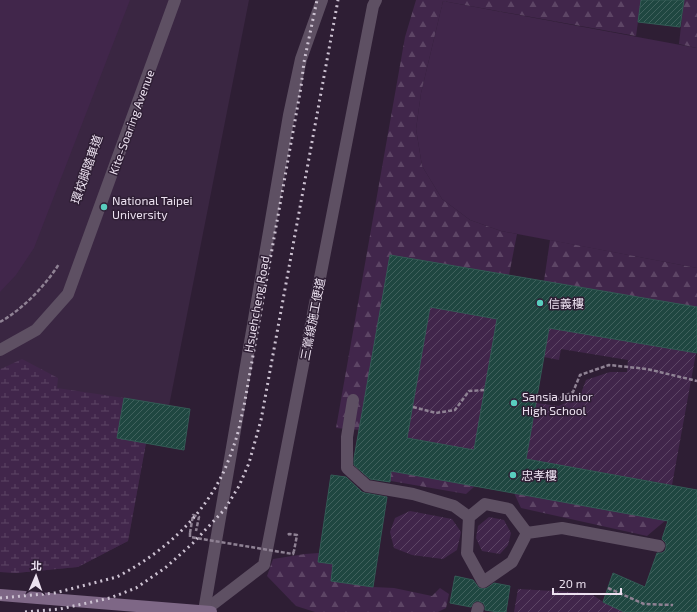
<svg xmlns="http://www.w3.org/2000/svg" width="697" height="612" font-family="'Exo 2','Noto Sans TC',sans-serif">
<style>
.built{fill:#3a2642}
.green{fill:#41264b}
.forest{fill:url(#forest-firs)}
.wetland{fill:url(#wetland-marsh)}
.garden{fill:url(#garden-furrows)}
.building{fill:url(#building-hatch);stroke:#335b55;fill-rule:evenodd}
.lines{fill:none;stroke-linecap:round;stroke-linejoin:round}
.path{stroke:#8f8294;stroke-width:2.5;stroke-dasharray:4 2;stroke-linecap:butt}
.service{stroke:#5e5063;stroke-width:12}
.tertiary{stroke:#5e5063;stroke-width:12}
.secondary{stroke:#7e6786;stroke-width:12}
.rail{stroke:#cdc2d2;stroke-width:3;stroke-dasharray:2 4;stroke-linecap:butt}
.path-bridge{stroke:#8f8294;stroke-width:2.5;stroke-dasharray:4 2;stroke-linecap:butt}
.poi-dot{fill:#59cebf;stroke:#2e1e34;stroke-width:1.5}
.labels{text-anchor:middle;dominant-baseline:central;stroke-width:3;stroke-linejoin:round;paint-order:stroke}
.street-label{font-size:12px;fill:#ece1f0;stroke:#2e1e34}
.poi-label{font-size:12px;fill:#ece1f0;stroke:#2e1e34;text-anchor:start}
</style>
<defs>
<pattern id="forest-firs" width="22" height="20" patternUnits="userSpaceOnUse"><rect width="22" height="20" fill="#41264b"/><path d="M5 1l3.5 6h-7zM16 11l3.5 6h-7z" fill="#5d4565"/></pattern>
<pattern id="wetland-marsh" width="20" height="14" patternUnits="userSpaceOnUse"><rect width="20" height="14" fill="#41264b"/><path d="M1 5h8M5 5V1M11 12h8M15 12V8" fill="none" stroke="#5d4565"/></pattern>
<pattern id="garden-furrows" width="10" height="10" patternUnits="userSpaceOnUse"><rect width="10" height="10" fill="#41264b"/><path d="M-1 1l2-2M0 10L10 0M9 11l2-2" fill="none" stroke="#5d4565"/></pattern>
<pattern id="building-hatch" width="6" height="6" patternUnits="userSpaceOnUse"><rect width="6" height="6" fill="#1f4741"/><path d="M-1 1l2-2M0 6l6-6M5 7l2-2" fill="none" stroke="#40615d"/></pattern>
</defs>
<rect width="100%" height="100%" fill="#2e1e34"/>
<!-- built -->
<path class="built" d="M0,0H249L169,406L124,398L117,438L146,443L128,541L78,567L16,573L0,572Z"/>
<!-- green -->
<path class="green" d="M0,0H130L34,248L16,275L0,292Z
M443,1L697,48V268L501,231L470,220L442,199L422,166L416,129L421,93Z"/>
<!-- forest -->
<path class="forest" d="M416,0H641L636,36L443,1L421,93L416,129L422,166L442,199L470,220L501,231L517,234L509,275L390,255L360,430L336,428L405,37Z
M684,0H697V48L679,44Z
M550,240L697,268V307L544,281Z
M353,464L475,486L466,494L368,477Z
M514,493L666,520L647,536L521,508Z
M319,553L318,562L333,564L331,581L373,587L394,588L432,596L440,588L449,594L446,608L438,612H315L296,606L267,576L273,559L305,554Z"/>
<!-- wetland -->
<path class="wetland" d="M22,359L58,378L57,388L124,398L117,438L146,443L128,541L78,567L16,573L0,572V369L3,368Z"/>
<!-- garden -->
<path class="garden" d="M430,307L497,319L474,450L407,438Z
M549,328L696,353L672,485L526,459L536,403L559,406L580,396L586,380L610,372H627L628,360L561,349L559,360L544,357Z
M410,511L452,519L461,532L457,550L443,559L412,555L394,548L390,532L395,518Z
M489,517L504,520L511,533L508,545L500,554L482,551L476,538L478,526Z
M518,589L590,593L603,602L624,612H514Z"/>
<!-- building -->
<path class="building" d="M641,0H684L680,27L638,22Z
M390,255L697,307V353L549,328L526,459L697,490V612H624L603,602L613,573L645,587L657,553H662L665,551L666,548V543L662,539L668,521L391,471L390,482L370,479L354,465V458ZM430,307L497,319L474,450L407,438Z
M124,398L190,409L184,450L117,438Z
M331,475L346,477L362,492L365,493L387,497L373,587L331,581L333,564L318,562Z
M455,576L473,580L479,588L483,589L487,588L494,583L510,586L506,612H498L485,610V606L483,603L479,601H476L473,603L471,607L450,603Z"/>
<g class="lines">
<!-- path -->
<path class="path" d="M0,322C23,309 45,286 59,264
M537,397L558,399L573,392L580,375L609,365L647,369L697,381
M413,407L436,413L455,410L469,391L484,390
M190,533L193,515L199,517L196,531
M288,535L289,534L297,535L294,551
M608,588L644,604L673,605"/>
<!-- service -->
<path class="service" d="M0,350L36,330L68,294L175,0
M353,400L347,437V468L367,486L413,494L454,506L469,517
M485,504L509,509L527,533L512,562L483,582L467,553L469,517Z
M527,533L562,528L659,546
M204,611L264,565L373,6L376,0
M477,612L478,608"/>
<!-- tertiary -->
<path class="tertiary" d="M204,611L289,115L301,59L322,0"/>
<!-- secondary -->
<path class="secondary" d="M0,595L211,612"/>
<!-- rail -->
<path class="rail" d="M0,598L55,593L117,577C160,554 197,523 220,479C226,468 231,454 235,442C239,431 241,418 244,406L301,87L304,62L317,0
M25,612L60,609L110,598L136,588L165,568L193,543L225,509L239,486L249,463L261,420L338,0"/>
<!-- path-bridge -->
<path class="path-bridge" d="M190,533V537L293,554L294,551"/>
</g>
<!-- markers -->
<g class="poi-dot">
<circle cx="104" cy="207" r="4"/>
<circle cx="540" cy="303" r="4"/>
<circle cx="514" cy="403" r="4"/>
<circle cx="513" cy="475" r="4"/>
</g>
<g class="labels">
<!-- street labels -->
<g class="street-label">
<text transform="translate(131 122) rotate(-70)">Kite-Soaring Avenue</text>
<text transform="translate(86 169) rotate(-71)">環校脚踏車道</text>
<text transform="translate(256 304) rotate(-80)">Hsuehcheng Road</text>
<text transform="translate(312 319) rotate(-79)">三鶯線施工便道</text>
</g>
<!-- poi labels -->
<g class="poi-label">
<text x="112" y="200">National Taipei<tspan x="112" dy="14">University</tspan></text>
<text x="548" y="303">信義樓</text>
<text x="522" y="396">Sansia Junior<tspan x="522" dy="14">High School</tspan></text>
<text x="521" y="475">忠孝樓</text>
</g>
</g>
<!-- north arrow -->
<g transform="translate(36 576) rotate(2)" stroke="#2e1e34" stroke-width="3" paint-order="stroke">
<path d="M0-3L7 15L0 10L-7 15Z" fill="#ece1f0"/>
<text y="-6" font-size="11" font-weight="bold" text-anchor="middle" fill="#ece1f0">北</text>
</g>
<!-- scale -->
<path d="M553 588v6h68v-6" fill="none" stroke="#ece1f0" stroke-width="2"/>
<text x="559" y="588" font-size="12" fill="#ece1f0" stroke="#2e1e34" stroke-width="3" paint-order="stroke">20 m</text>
</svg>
